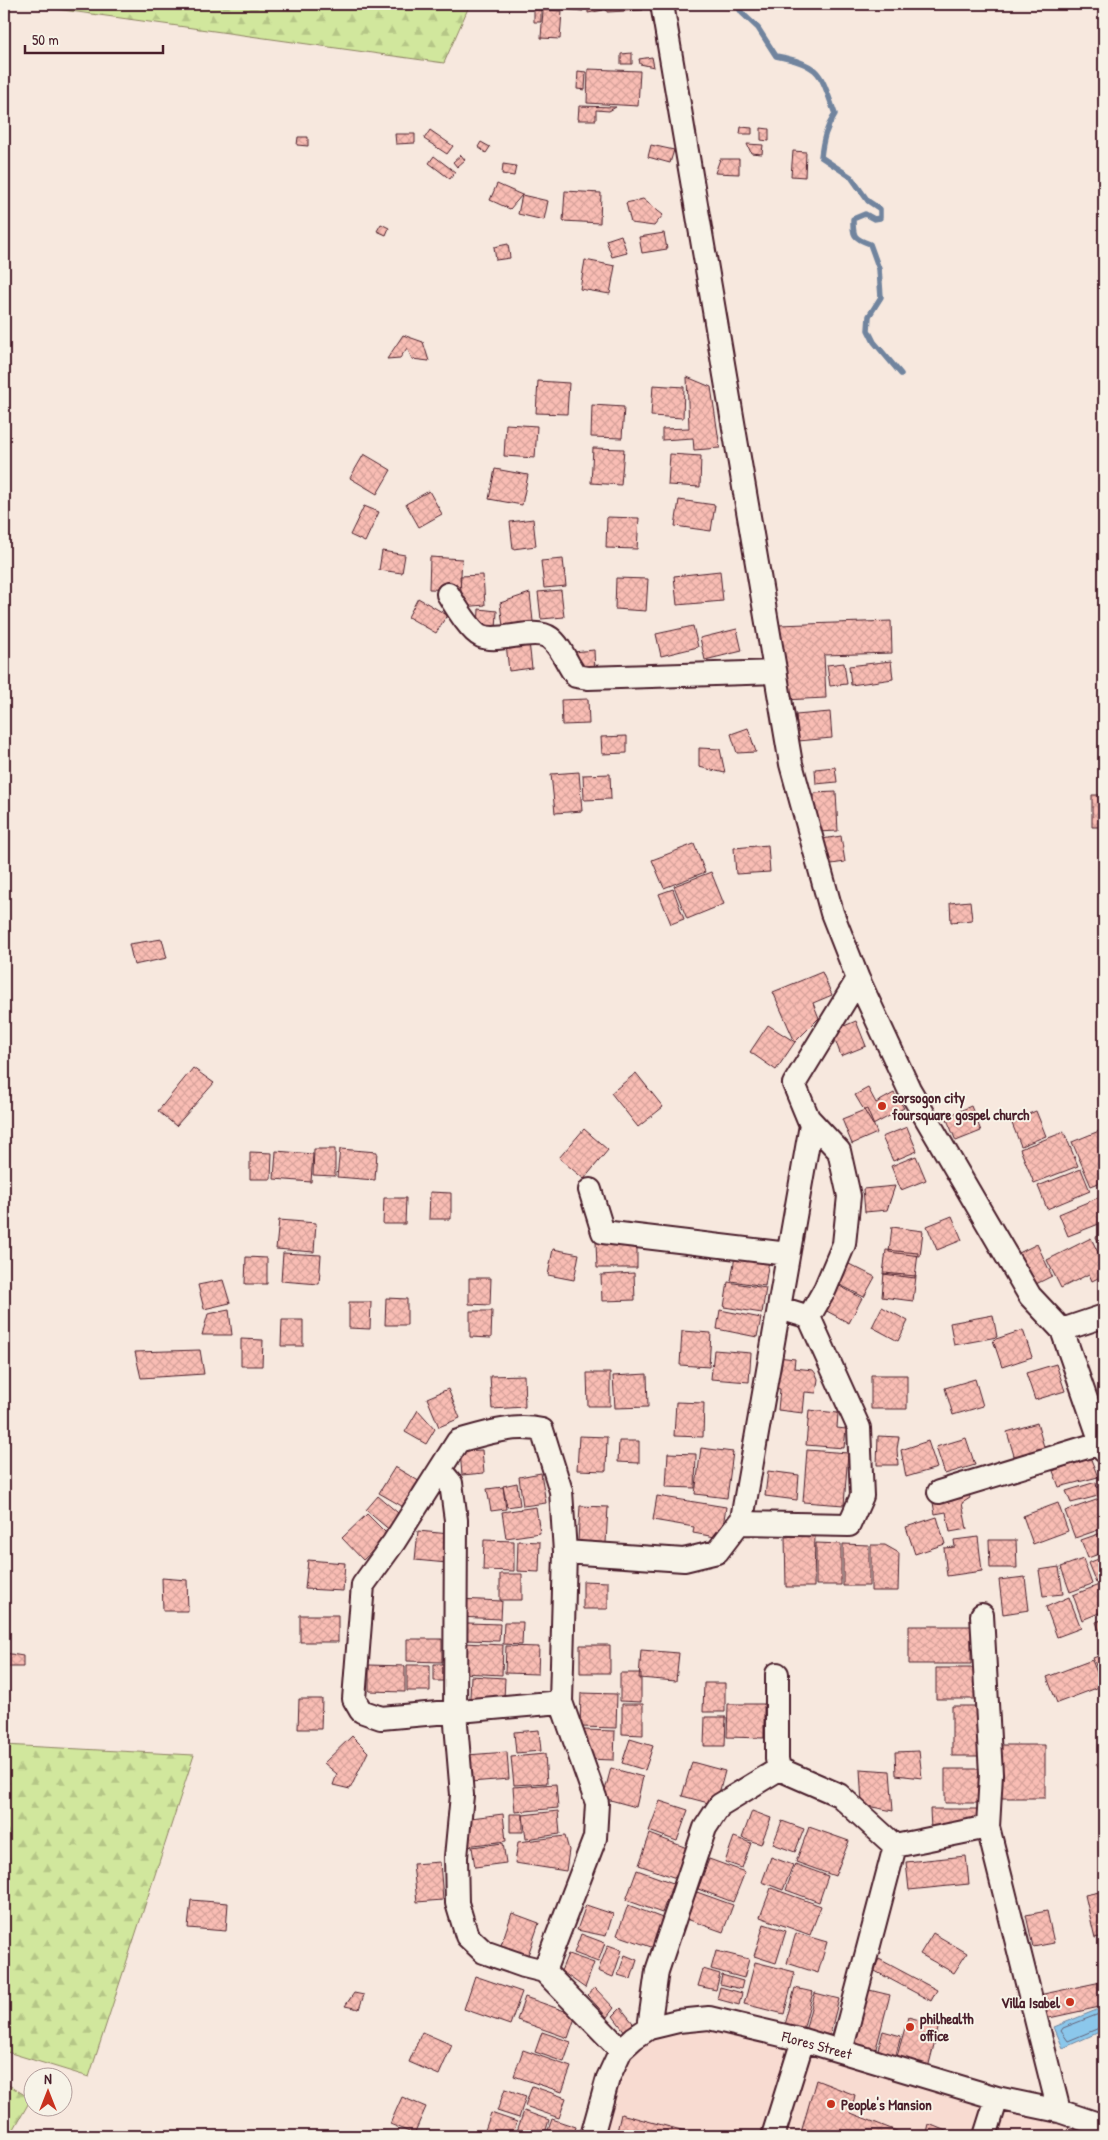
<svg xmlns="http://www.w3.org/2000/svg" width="1108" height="2140" font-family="'Patrick Hand',sans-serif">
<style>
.built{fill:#f8dbd1}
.forest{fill:url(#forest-firs);stroke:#8e8364}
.water{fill:#8bc7eb;stroke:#71849e}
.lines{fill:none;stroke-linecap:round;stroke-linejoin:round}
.shore{stroke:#646278;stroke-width:1}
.stream{stroke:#71849e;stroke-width:5.5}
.building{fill:url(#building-cross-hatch);stroke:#4a1f2b}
.minor-casing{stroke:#4a1f2b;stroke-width:26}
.minor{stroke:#f7f3e8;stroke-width:22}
.poi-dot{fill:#c8321e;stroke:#f7f3e8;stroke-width:2}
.labels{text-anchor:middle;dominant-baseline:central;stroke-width:4;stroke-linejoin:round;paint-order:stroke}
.poi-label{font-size:15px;font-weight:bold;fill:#4a1f2b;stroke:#f7f3e8;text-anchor:start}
.street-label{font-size:15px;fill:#4a1f2b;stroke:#f7f3e8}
</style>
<defs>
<pattern id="forest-firs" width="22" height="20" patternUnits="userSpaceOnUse" patternTransform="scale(1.25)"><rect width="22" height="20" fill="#d1e79d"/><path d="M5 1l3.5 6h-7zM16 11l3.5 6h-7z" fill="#b5c687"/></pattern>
<pattern id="building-cross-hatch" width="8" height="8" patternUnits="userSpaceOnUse" patternTransform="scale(1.25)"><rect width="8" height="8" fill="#f9bdb4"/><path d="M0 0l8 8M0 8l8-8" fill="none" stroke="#d7a29b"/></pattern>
</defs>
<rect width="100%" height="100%" fill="#f7e8de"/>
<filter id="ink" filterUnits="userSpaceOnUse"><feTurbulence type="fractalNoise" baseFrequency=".02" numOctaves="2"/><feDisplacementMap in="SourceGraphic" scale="10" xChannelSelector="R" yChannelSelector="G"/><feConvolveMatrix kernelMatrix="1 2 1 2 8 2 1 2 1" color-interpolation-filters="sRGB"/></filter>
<g filter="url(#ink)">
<!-- built -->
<path class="built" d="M685,2028L781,2041L1097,2136H600L611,2091L632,2043Z"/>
<!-- forest -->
<path class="forest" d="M20,4H470L444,63Z
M4,1745L194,1755L89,2077L4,2051Z
M4,2082L31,2099L10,2136H4Z"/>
<!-- water -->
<path class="water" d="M1104,2007V2030L1063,2048L1054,2027Z"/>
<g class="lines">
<!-- shore -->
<path class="shore" d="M1104,2012L1063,2028L1061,2031L1068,2041L1104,2026"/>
<!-- stream -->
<path class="stream" d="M736,4L742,13L758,28L776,56C822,65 820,73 835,114C826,128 823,139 821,157L851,177L868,201L880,209V218L874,219L865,214L853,219C853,236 853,238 870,244L879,269L881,297L869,316L868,330L874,342L901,374"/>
</g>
<!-- building -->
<path class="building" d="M561,4H584L583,11L560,9Z
M588,4H602L603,10L588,13Z
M606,4H637L643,10L607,12Z
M534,10H541V22H534Z
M543,10L562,11L560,39L541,38Z
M632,53V64H621V54Z
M652,57L654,67L640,64L639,59Z
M588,69L640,71L638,106L587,103Z
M578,71L586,72L585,90L577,89Z
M579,106L616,107L609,111L596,110V120H578Z
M741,127L752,128V134H740Z
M761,128L769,129V141L761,140Z
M430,130L453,146L447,154L424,139Z
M395,134H415V143L396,144Z
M298,137H308V146L297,145Z
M481,142L490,147L486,153L478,147Z
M747,144L763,145L762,154L751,153Z
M651,145L674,150L670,163L648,157Z
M793,151L806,152L805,177L791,176Z
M461,155L465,160L457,167L453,162Z
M434,156L455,172L450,179L429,163Z
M720,159H739V174L715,173Z
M503,164L516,166L514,176L502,174Z
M497,184L522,195L510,209L490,200Z
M565,191L601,193L600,223L563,221Z
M522,195L548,201L544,220L518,214Z
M643,199L663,215L654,226L631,223L626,203Z
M381,224L389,228L386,235L377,231Z
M664,233L667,249L642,253L639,237Z
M621,235L627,253L612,257L606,240Z
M508,244L510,258L496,260L494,247Z
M585,260L615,266L610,294L580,289Z
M403,335L423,342L429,361L412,359L407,348L400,358L387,359Z
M687,377L711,387L720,448L694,450L693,438L662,440V429L689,428Z
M538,381L569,383L567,414L536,413Z
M653,385L684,387L683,418L651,416Z
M592,405L624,407L622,438L591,437Z
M506,424L537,426L535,458L504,456Z
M593,448L624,449L621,485L591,483Z
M364,454L391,470L377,494L350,478Z
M670,454L701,456L700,487L668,485Z
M495,469L528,475L522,505L489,499Z
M429,491L442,514L419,527L406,504Z
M679,500L715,505L711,531L675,526Z
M364,506L379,512L365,542L350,535Z
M607,517L639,518L637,549L606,548Z
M533,519L536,546L513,549L510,522Z
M382,551L405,555L402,573L379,570Z
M430,557L462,559L460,590L429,589Z
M563,559L566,586L544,588L541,561Z
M720,571L723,601L677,605L674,576Z
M483,575L485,605L462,607L460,576Z
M616,578L648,579L646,611L615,609Z
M561,590L564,617L541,619L538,592Z
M530,593L534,631L504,634L500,603Z
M418,598L447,615L436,633L408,617Z
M479,609L497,611L496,631L478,630Z
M891,621L892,653L824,655L826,698L783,700L779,625Z
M693,626L698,647L661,656L656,634Z
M737,629L742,651L705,660L700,638Z
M529,642L532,668L509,671L506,644Z
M594,650L595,672L574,673L573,652Z
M891,661L893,679L851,685L849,666Z
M844,663L847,684L830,686L827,665Z
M588,699L589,724L562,725L561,700Z
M830,712L832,738L798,741L796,715Z
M748,728L756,752L737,753L731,734Z
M627,736V753L602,754L601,737Z
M699,748L720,749L725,773L699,767Z
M835,767L837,782L816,784L815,769Z
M579,772L582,811L555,813L551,774Z
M610,774L611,799L584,800L583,775Z
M836,792L838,831L816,832L814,793Z
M1092,795H1104V827H1092Z
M841,836L845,862L825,865L822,839Z
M694,844L705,872L664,888L652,860Z
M768,845L770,872L736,874L734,848Z
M711,872L724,904L687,919L674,886Z
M673,889L684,919L671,924L659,894Z
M970,901L972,920L951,922L950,903Z
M162,939L167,958L134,965L129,944Z
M822,972L832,995L813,1003L819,1018L795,1042L773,992Z
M856,1021L866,1046L841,1056L832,1031Z
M768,1025L795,1042L776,1070L750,1052Z
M193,1068L214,1083L176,1126L158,1111Z
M636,1073L663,1107L638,1127L611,1093Z
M868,1088L876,1103L894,1093L904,1108L873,1125L855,1095Z
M971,1106L981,1131L956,1141L946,1117Z
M867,1109L877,1133L852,1144L842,1119Z
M1036,1111L1046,1136L1021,1146L1011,1121Z
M907,1127L917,1151L893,1161L882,1137Z
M584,1129L608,1150L584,1179L559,1158Z
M1099,1131L1104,1143V1181L1091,1186L1072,1142Z
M1064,1132L1078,1166L1034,1183L1020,1149Z
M314,1149H335V1176L313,1175Z
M340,1149L377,1152L375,1180L337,1177Z
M276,1151L313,1154L311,1182L274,1179Z
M250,1152L272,1153L271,1179H250Z
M916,1156L926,1180L901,1190L891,1166Z
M1081,1169L1090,1191L1047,1209L1038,1186Z
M895,1186L887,1210L865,1212L863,1189Z
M430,1192L451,1193V1219H429Z
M1102,1196L1104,1201V1222L1068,1236L1059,1214Z
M384,1198H406L405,1224H383Z
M952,1216L962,1240L937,1250L927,1226Z
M279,1220L316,1223L314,1252L276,1249Z
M892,1227L923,1231L920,1256L889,1252Z
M1104,1233V1254L1096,1237Z
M1091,1238L1104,1265V1275L1092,1281L1089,1274L1061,1288L1047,1260Z
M596,1242H637V1268H597Z
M1037,1244L1052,1276L1030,1287L1015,1255Z
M553,1249L579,1254L574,1280L548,1275Z
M886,1250L918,1253L915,1278L883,1274Z
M283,1253L321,1255L319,1284L281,1281Z
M735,1256L769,1260L765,1286L731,1281Z
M246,1257L267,1258V1284H245Z
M849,1264L875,1277L864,1297L838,1284Z
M634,1273L635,1300L602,1301L601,1275Z
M884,1273L916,1276L913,1301L882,1297Z
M469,1278H491L490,1305L469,1304Z
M223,1280L230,1303L204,1309L198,1285Z
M728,1282L766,1288L762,1313L724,1307Z
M836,1284L862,1298L849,1323L823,1309Z
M386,1298L407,1299V1325H385Z
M349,1302H371L370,1329L349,1328Z
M882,1307L908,1321L898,1341L872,1327Z
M229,1310L232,1335H202L208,1314Z
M720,1310L761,1318L757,1337L717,1329Z
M470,1311H492L491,1338L470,1337Z
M993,1315L997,1337L954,1345L950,1323Z
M282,1320H303V1346H281Z
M1023,1330L1032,1357L1002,1367L993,1340Z
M682,1331L711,1333L709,1367L680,1365Z
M241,1339L263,1340L262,1366H241Z
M200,1350L204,1374L141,1378L135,1352Z
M714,1350L751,1353L749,1382L711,1379Z
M777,1357L795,1359L794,1368L813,1370L816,1374L818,1379L816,1393L805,1392L803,1413L778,1410L780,1389L774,1388Z
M1056,1364L1065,1391L1035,1400L1026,1373Z
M587,1373H610V1406H588Z
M647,1374L648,1407L615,1408L613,1376Z
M524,1375L525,1407L492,1409L490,1376Z
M871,1375H907V1409H871Z
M975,1379L983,1406L953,1415L945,1388Z
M448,1389L460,1418L439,1427L427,1398Z
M676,1402L704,1403L703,1437L674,1436Z
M418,1410L435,1429L426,1444L405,1432Z
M809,1410L838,1413L837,1428L846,1429L844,1448L806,1445Z
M1037,1423L1045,1450L1015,1459L1007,1432Z
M579,1436L607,1437L606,1471L577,1470Z
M878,1436L899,1437L897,1449L898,1465H877Z
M966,1438L975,1465L945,1474L936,1447Z
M619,1441H639V1463L618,1462Z
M928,1441L937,1468L906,1477L901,1450Z
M701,1448L733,1452L727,1498L695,1494Z
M482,1450L484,1473L462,1475L460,1451Z
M807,1450L848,1453L844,1505L803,1502Z
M668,1453L696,1454L695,1488L666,1487Z
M1090,1457L1098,1477L1059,1487L1053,1471Z
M395,1467L422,1483L407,1509L379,1493Z
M768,1471L799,1475L797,1500L765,1496Z
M541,1473L546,1503L523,1506L519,1477Z
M1096,1482L1098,1496L1071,1503L1066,1491Z
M517,1483L520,1505L507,1507L503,1486Z
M503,1487L506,1509L491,1511L487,1489Z
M968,1489L970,1498L962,1503L967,1529L950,1532L946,1512L935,1514L932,1497Z
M378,1496L404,1518L392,1532L366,1510Z
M657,1496L726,1507L721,1538L693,1533L694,1527L653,1520Z
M1102,1498L1104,1504V1528L1075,1538L1065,1511Z
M1058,1503L1068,1531L1033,1544L1023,1516Z
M580,1506L608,1507L606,1543L578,1541Z
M536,1507L540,1533L506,1538L502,1512Z
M367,1514L389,1536L363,1560L342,1538Z
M937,1517L945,1544L915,1554L906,1527Z
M418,1531L450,1534L447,1563L415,1560Z
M1104,1532V1552L1088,1558L1081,1540Z
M815,1534L814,1587H786L785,1537Z
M978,1537L982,1571L947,1576L944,1548L955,1547L954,1540Z
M484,1540L514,1541V1571L483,1570Z
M989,1540H1016L1017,1568H990Z
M518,1541L540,1542L539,1572L517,1571Z
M816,1543L841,1544V1585H816Z
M843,1544L869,1545V1586H843Z
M871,1545H885L899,1553L898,1591H871Z
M1104,1557V1580L1096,1583L1088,1563Z
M1083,1559L1092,1584L1070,1592L1061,1567Z
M308,1560L345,1563L343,1591L305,1589Z
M1059,1567L1063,1594L1043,1596L1039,1570Z
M500,1574H522V1600H500Z
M1025,1577L1029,1610L1003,1614L999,1580Z
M162,1578L187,1580L188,1611H163Z
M583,1581L608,1582V1609H583Z
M1104,1583V1611L1082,1620L1073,1595Z
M1069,1597L1081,1628L1057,1637L1046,1607Z
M459,1599L502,1601L501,1619L458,1617Z
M300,1615H338V1642H300Z
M1104,1619V1644L1096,1622Z
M504,1622H523L522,1645L503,1644Z
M467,1623L500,1624L499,1641L466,1640Z
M909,1626H971V1664H909Z
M407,1639H442V1662L407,1661Z
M464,1643L503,1645L502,1675L463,1673Z
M580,1645H610V1673H580Z
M506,1646L539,1647L538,1674L505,1673Z
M641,1650L679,1653L676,1681L639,1678Z
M5,1653L23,1656V1667H9Z
M1104,1654V1686L1093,1658Z
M1092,1660L1102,1686L1057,1703L1047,1677Z
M434,1664H452V1681H434Z
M369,1665L405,1666V1692L369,1691Z
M407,1665H430V1691H407Z
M936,1668H975V1699H936Z
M620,1673H641V1702L620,1701Z
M471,1676L505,1678L504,1699L470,1698Z
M704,1683H725V1712H703Z
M581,1693L617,1694L616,1728L580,1727Z
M299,1699H322L321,1729H298Z
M622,1704H643V1735L622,1734Z
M728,1704H764V1738L727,1737Z
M952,1706H979V1756H952Z
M705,1717H726L725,1746H704Z
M539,1730L541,1751L516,1753L514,1732Z
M584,1730L615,1731L614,1760L584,1759Z
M352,1736L368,1752L350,1789L333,1785L337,1774L324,1763Z
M630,1739L653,1746L645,1770L622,1763Z
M997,1745H1045V1798H997Z
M919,1751L922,1778L896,1775L895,1752Z
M507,1752L509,1779L470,1782L467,1755Z
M545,1754L547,1783L514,1785L511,1757Z
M1104,1759V1776L1096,1764Z
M692,1762L725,1771L716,1805L682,1796Z
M611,1768L643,1777L636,1807L603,1798Z
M860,1769L890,1771L893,1811L862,1805Z
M945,1769H985V1803H945Z
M556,1784L558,1808L515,1812L513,1787Z
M660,1801L688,1810L677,1841L649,1831Z
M930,1809H980L979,1824L931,1830Z
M558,1811L560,1834L526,1839L523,1815Z
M752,1811L771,1818L761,1844L742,1838Z
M503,1814L506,1841L466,1846L463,1819Z
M510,1814H523V1832H510Z
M782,1821L804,1829L795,1852L773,1844Z
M809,1827L849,1841L835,1876L796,1862Z
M650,1834L687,1848L676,1878L639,1865Z
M565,1836L569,1850L566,1871L515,1863L518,1842Z
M734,1837L751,1843L742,1868L725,1862Z
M503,1843L506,1863L475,1867L472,1847Z
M966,1856L969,1884L909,1890L906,1862Z
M771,1857L793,1865L783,1890L762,1882Z
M709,1859L745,1872L733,1902L698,1889Z
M440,1862L443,1900L417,1902L413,1864Z
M795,1864L828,1876L819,1902L786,1890Z
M637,1870L673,1883L662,1913L626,1900Z
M771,1888L821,1906L810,1935L760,1917Z
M694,1891L733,1905L723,1932L684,1918Z
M1104,1891V1936L1095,1938L1085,1895Z
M191,1900L228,1903L226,1931L188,1928Z
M586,1905L613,1914L606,1936L577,1930Z
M628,1905L665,1919L654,1948L617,1935Z
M1047,1911L1054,1943L1033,1947L1026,1915Z
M512,1913L539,1923L526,1961L499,1951Z
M764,1924L786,1931L776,1963L754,1956Z
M796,1933L827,1942L818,1973L787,1963Z
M933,1933L967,1953L954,1973L920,1954Z
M581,1934L605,1943L598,1962L574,1953Z
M608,1945L622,1950L613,1977L598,1971Z
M716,1951L749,1959L744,1978L711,1969Z
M568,1954L594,1963L585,1988L561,1971Z
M625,1955L637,1960L631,1979L618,1975Z
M879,1959L937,1990L931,2001L873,1970Z
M755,1962L795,1972L784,2014L744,2004Z
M703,1969L720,1974L716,1990L698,1986Z
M722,1975L743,1981L741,1989L720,1984Z
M475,1976L522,1992L510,2025L464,2009Z
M1101,1982L1104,2006L1040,2020L1034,1996Z
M720,1987L742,1993L739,2005L717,1999Z
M595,1988L614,2008L607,2017L587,1995Z
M795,1988L813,1992L803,2030L785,2025Z
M865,1989L890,1995L875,2052L850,2045Z
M354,1993L364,1995L359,2009L345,2006Z
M815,1993L839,1999L829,2038L805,2031Z
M525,1997L576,2015L568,2038L517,2020Z
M621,2008L633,2023L625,2032L613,2016Z
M908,2017L939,2025L928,2068L896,2060Z
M883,2031L901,2036L895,2058L877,2053Z
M422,2032L452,2045L439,2075L409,2062Z
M542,2032L571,2042L564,2062L535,2052Z
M523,2050L571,2067L562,2092L514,2076Z
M816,2080L855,2095L851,2113L909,2136H800Z
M532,2086L566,2098L559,2118L525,2106Z
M505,2089L526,2096L519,2118L497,2111Z
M402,2097L426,2107L414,2134L390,2124Z
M524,2111L549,2120L544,2136H523L516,2134Z
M491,2113L517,2122L512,2136H483Z
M621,2114L685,2131L684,2136H616Z
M552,2119L576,2127L573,2136H546Z
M929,2124L958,2136H926Z
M379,2131L404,2134L403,2136H378Z"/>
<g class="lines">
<!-- minor casing -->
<g class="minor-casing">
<path id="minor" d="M662,4L791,764L832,913L858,979L909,1089L1030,1296L1062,1330L1104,1451
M448,594C455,605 470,631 481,636C500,644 534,626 550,638C562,647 567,665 576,676L588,678L775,672
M809,1119L839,1151L849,1196L844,1244L825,1289L809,1317
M590,1190L603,1232L788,1254
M1062,1330L1104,1316
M440,1470L451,1483L456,1520L455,1712L462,1795L456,1857L457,1903L467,1936L484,1952L524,1966L544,1971L621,2050
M939,1492L1100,1443
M739,1523L849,1525L862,1496L859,1428L809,1317L780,1308
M565,1552L684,1560L717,1552L742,1519L811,1125L794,1084L858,979
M982,1615L991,1774L988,1827L1059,2111
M779,1769L839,1795L895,1846
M544,1971L595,1838L597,1803L561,1702L565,1552L561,1491L542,1430C513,1424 487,1433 458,1441L394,1542L363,1585L354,1699L361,1711L381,1718L561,1702
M649,2028L657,1971L705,1828L720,1805L779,1769L777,1759V1674
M841,2051L895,1846L988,1827
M592,2136L608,2078L621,2050L634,2038L649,2028L678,2021L709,2018L803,2040L997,2098L1059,2111L1104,2126
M773,2136L803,2040
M985,2136L997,2098"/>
</g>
<!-- minor -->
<use href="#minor" class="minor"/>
</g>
</g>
<!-- markers -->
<g class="poi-dot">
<circle cx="882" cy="1106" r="5"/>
<circle cx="1070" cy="2002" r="5"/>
<circle cx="910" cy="2027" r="5"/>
<circle cx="831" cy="2104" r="5"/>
</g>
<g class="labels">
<!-- poi labels -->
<g class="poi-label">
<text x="892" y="1097">sorsogon city<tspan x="892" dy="17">foursquare gospel church</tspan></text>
<text x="1060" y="2002" text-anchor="end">Villa Isabel</text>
<text x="920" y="2018">philhealth<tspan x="920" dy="17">office</tspan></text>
<text x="841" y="2104">People's Mansion</text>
</g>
<!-- street labels -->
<g class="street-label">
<text transform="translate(817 2045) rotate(15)">Flores Street</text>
</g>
</g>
<!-- margin -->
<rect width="1108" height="2140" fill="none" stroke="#f7f3e8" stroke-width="20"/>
<rect x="10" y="10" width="1088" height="2120" fill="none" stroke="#4a1f2b" stroke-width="2" filter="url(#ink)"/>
<!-- north arrow -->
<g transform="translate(48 2092)"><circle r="24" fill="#f7f3e8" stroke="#b29e9c"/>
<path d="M0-4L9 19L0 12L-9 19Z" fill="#c8321e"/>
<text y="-8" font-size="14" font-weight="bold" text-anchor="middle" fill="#4a1f2b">N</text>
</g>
<!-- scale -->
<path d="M25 45v8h138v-8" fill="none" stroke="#4a1f2b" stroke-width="2.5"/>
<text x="32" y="45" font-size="15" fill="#4a1f2b" stroke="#f7f3e8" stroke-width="4" paint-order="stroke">50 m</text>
</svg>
